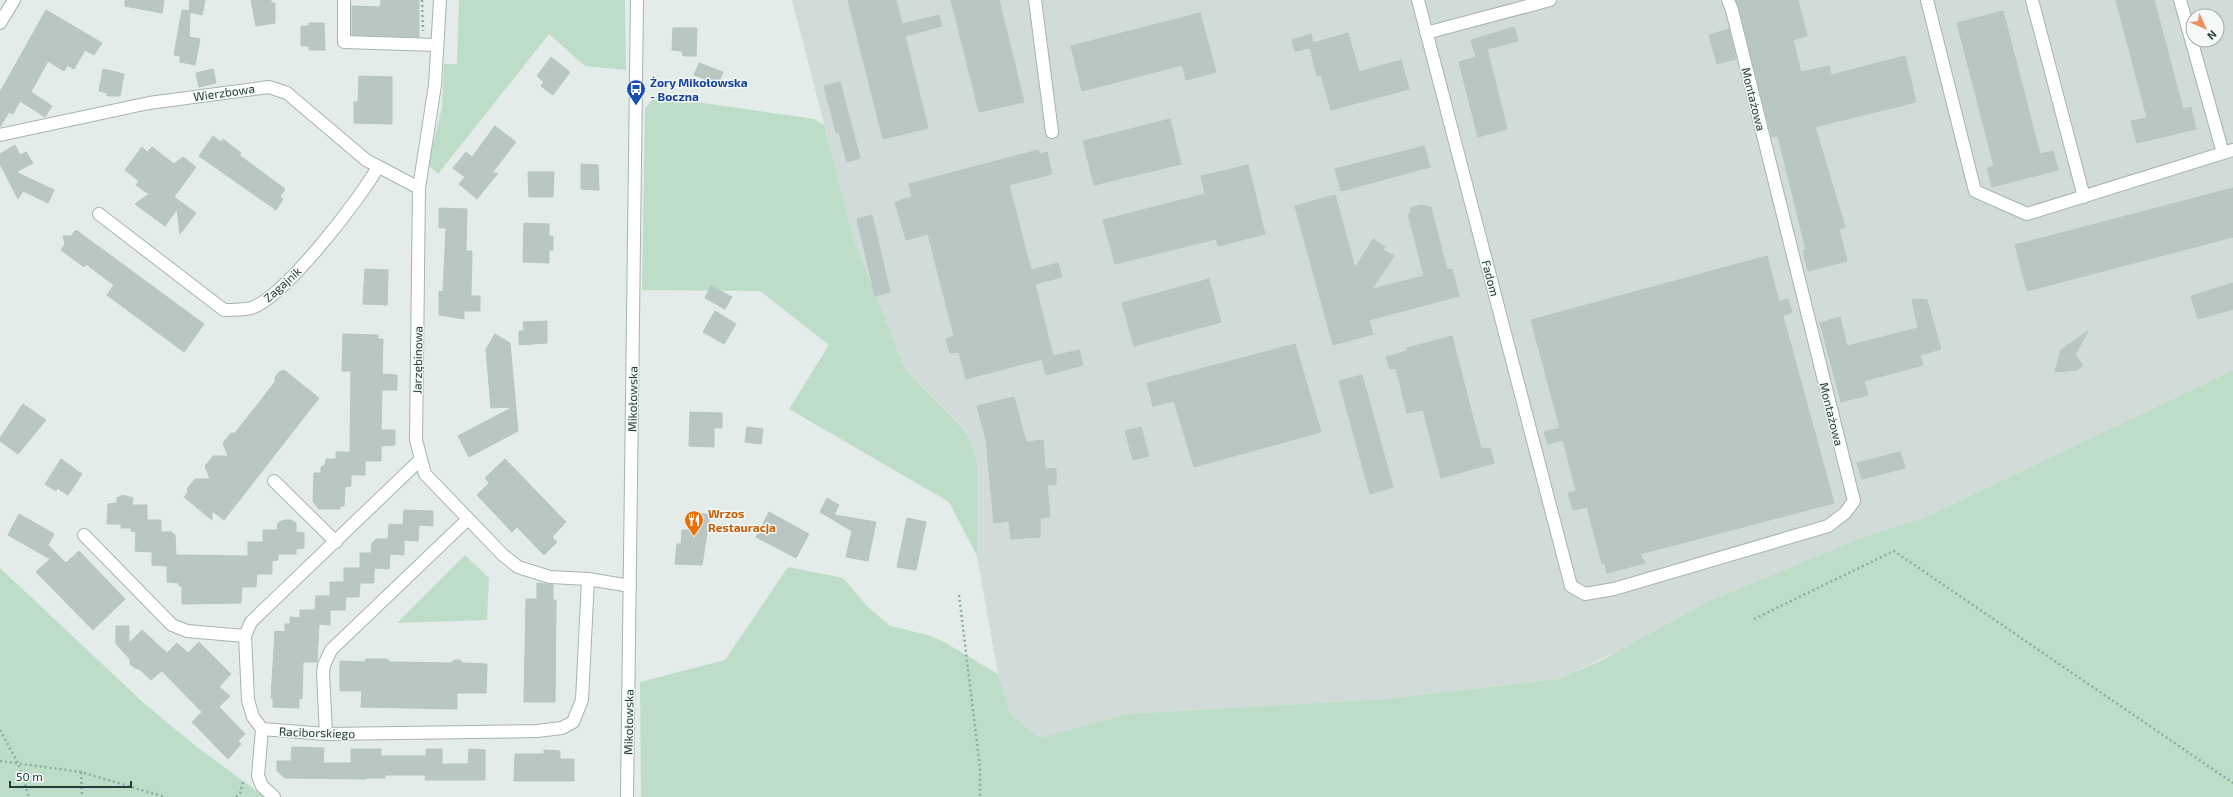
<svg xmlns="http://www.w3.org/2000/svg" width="2233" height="797" font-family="'Exo 2',sans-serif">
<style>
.built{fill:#d1dcd8;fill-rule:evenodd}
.green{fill:#bdddc9}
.building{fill:#b9c7c3;stroke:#b6c6c1}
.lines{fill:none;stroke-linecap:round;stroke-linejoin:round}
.minor-casing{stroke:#a6b4b1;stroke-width:14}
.path{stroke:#85afa6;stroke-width:2.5;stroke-dasharray:2 3;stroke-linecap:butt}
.minor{stroke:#fff;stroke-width:12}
.labels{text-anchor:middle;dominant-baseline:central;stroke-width:3;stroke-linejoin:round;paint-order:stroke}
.transit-label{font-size:12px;font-weight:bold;fill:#164399;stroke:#f4f9f7;text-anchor:start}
.street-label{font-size:12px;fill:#243d39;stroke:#f4f9f7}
.food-label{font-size:12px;font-weight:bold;fill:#c56008;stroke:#f4f9f7;text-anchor:start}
</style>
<rect width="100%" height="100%" fill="#e3ece9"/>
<!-- built -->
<path class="built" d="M792,0H2233V370L1926,517L1869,535L1558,679L1384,699L1126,714L1040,738L1011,715L998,674L977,556V461L968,433L905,369L854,240ZM2193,16H2217V40H2193Z"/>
<!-- green -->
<path class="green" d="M459,0H625L626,70L585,66L549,34L438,174L428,165L442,107L444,64H457Z
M655,96L814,119L824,125L854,240L905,369L968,434L977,461V556L949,502L789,409L829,345L760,291L642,290L645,109Z
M2233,370V797H641L640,682L725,660L788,567L843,578L868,607L890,626L928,635L944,642L998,674L1011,715L1040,738L1126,714L1384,699L1558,679L1600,661L1708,602L1869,535L1926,517Z
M465,555L489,578L487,620L397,623Z
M0,568L146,705L197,747L265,797H0Z"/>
<!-- building -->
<path class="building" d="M125,0H164L162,13L125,6Z
M190,0H205L202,15L190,12L189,37L200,39L195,65L180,62V56L174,55L182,10L189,11Z
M251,0H271V3H275V23L256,26Z
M381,0H419V37L352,35V6L380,7Z
M848,0H896L902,24L939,15L942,26L905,36L928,128L883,139Z
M951,0H999L1024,102L979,112Z
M1736,0H1798L1807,36L1793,40L1801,72L1829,66L1831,75L1905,56L1916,102L1815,127L1845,227L1839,229L1847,261L1808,271L1803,250H1806L1778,136L1772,137Z
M2116,0H2154L2183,109L2191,107L2196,129L2137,143L2131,121L2147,118Z
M46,10L102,43L94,55L85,50L74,69L67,65L64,71L48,61L31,92L52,106L45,117L20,101L13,114L9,112L0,127V92Z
M2003,11L2040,154L2053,151L2058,170L1992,187L1987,168L1994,166L1957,23Z
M1200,13L1216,72L1186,80L1182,65L1082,91L1071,46Z
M309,23H324L325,50H309V46H301V26H309Z
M1514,27L1518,41L1487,49L1507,129L1478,137L1459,62L1476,57L1471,40Z
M673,28H697L696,56H683L682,51L672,50Z
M1729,29L1736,59L1717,64L1709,35Z
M1348,33L1359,72L1401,60L1409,89L1331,110L1321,75L1317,76L1310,48L1295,51L1292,40L1311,34L1313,43Z
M551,57L570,72L553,95L541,86L544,82L537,76Z
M699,63L723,72L718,84L694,75Z
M103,69L124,74L120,96H107V93L99,91Z
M213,69L216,83L199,87L196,73Z
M359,76L392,77V124L354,123V102H358Z
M840,82L860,158L847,162L839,133H836L824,86Z
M1170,119L1181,164L1094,185L1083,141Z
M495,126L516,142L492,173H498L477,199L459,184L465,177L453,168L466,152L472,157Z
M213,136L221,142L223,139L241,153L239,155L285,189L280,197L283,199L276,210L199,156Z
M15,145L20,155L26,152L33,163L16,172L54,190L48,203L23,191L18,199L0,164V154Z
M1424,146L1430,167L1341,191L1335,169Z
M142,147L147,152L152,147L174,164L183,157L196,167L174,197L196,213L180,234L177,209L165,226L135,204L149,194L136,185L139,181L125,170Z
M1038,150L1039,154L1047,152L1052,174L1009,185L1031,270L1058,263L1062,277L1035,284L1053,356L1079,350L1083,365L1046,375L1042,359L966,379L959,352L950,353L946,339L954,336L928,234L906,240L895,202L912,197L909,184Z
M581,164L598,165L599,190L581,189Z
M1248,165L1265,234L1218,246L1216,239L1115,264L1103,220L1205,194L1201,176Z
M528,172H554L553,197H529Z
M2233,188V237L2027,291L2015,245Z
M1335,195L1355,268L1373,239L1385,247L1383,250L1394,256L1372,289L1424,276L1408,214L1411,213L1410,208L1421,205L1431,207L1447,270L1452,269L1459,296L1369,320L1373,334L1333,345L1295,206Z
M439,208L467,209L466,251H472L471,296H480V311H464V319L439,315V291L443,292L446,228H439Z
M872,215L890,292L875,296L857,219Z
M524,223L549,224V236H553V250H549V263L523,262Z
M76,230L204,324L184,352L107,295L114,285L86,264L84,267L61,250L65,244L63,236H71Z
M1767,256L1779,302L1788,299L1792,312L1783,316L1834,503L1640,554L1645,563L1607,573L1605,564H1602L1587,507L1573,510L1568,493L1576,491L1563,440L1548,444L1544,432L1560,428L1531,320Z
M365,269L388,270L387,305L363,304Z
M1209,279L1221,322L1134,346L1122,303Z
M2233,283V309L2198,319L2191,296Z
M711,286L732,297L725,309L705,298Z
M1912,299L1927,300L1941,349L1920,355L1923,365L1864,381L1868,395L1841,402L1820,323L1840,317L1847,346L1918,328Z
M715,311L736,324L724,344L703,332Z
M547,321V343L519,345V331H524L523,322Z
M2088,331L2075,355L2083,365L2077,370L2055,372L2061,350Z
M343,334L378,335V339H383L382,374L397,375V390H382L381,430H395V445L381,446V461H365V475H351V486L345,487L344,506H340V509H319L313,502L314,473H321V467L325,465L326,459H336V452H350L351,371H342Z
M495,334L510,343L518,431L469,457L458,436L513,407L491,408L486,349Z
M1452,336L1481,449L1490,448L1494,463L1441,478L1423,410L1407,413L1396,368L1390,369L1386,357L1407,351V348Z
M1295,344L1321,432L1194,467L1174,401L1153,406L1147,383Z
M284,370L319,398L224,520L212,511V520L184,497L188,492L187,489L195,479H210L205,466L213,456H228L223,443L231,433H235L275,382V377L279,372Z
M1362,375L1393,487L1370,494L1339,381Z
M1014,397L1026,442L1043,440L1045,468L1056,469V485L1047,484L1050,517L1040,518V537L1011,539L1009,521L994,523L986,440L977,406Z
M23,404L46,420L18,454L0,441V438Z
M690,412L722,413V428H714V447L689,446Z
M747,427L763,429L761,444L745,442Z
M1141,427L1149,456L1133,460L1125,431Z
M1900,452L1905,468L1862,479L1857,463Z
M61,459L82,474L68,495L57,488L56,491L45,484Z
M505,459L566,522L552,537L557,542L544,555L517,527L512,532L477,495L489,483L485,478Z
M123,495L133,498L132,505H147V520H161V532H171L175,535L176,555L248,556V542H263V530H277L278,523L284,520H291L296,523V532L304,533V548L296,549V554H278V560L272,561V574H257L256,587H242L241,603L182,604V586H179V583L167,582V566L152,565V552L135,551L136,532L131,531V528H121V524H107L108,504L117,503V498Z
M827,498L839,505L834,515L876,522L868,561L846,557L852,531L820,512Z
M404,510L433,511V526L419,525L418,541L404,540V555L390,554L389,569L374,568V583H360L359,597H346L345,610H330V625L319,624L317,662H303L302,699L299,698V708L273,707V698H271L275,631L285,632V624H290V617L300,618V610H315L316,596H330V582H344V568H360V553H371L372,543L376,539H388L389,524L403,525Z
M769,512L809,534L796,558L756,537Z
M19,514L54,534L48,545L66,563L79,551L125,599L93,630L36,572L50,559L8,535Z
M691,514H710L702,565L675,564L677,544H681L682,530H690Z
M907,518L926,522L916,570L897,567Z
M537,583L553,585V600H556L555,702H524L526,599H537Z
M116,626H129V643L142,630L167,653L177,643L188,653L199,642L231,674L219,687L230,696L219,707L245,734L238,741L241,744L228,759L192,722L202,712L162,671L151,680L139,669L135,668L130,664V659L116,644Z
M366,659H387L390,662L451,663L454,660H460L463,663L487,664L486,693H457V709L361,707L362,691H340V661L364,662Z
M292,747L324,748L323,763H351V749H381V756H426V749H442V764H468L469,749L485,750V780H425L426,775H385V778H366V779L285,778L277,771V761H291Z
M544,750L560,751V759H574V781H514L515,754H544Z"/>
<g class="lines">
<!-- minor casing -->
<g class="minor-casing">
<path id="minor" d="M344,0V42L437,45
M440,0L435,85L419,188L416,440L425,474L503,555L518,567L550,577L588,579L630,586
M1035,0L1052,132
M1418,0L1571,586L1585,594L1614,589L1828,526L1845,513L1854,501L1732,10L1728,0
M1927,0L1975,191L2027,214L2233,150
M2032,0L2084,197
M2180,0L2223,153
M0,23L14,0
M1426,33L1550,0
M0,135L149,103L269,87L287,93L366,160L419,188
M99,214L224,310C232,310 243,310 251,308C284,298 360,199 378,167
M421,459L251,622L245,636L248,700L253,717L262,729L326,734L537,731L562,728L573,722L582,700L588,579
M274,481L336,542
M84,535L172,625L187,631L245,636
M262,729L258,776L262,786L274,797
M326,734L323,673L324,665L331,650L468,519
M627,797L637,0"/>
</g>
<!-- path -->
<path class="path" d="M422,0L423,31
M959,595L980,768V797
M1754,619L1894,551L2233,783
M0,730L18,763L29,797
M0,761L81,772L165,797
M81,772L82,797
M236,797L240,793L244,779"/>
<!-- minor -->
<use href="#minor" class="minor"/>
</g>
<!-- icons -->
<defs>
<g id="bus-pin" transform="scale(1)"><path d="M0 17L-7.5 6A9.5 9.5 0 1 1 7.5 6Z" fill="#1a4fb4" stroke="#f4f9f7"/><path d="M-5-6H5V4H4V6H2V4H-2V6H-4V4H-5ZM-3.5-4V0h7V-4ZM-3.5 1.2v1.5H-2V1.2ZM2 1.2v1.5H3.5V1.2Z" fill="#fff"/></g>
<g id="restaurant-pin" transform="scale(1)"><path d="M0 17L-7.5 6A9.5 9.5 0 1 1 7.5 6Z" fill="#e8710a" stroke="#f4f9f7"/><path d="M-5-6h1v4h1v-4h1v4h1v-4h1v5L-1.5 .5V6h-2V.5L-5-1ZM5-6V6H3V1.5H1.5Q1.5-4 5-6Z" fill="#fff"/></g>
</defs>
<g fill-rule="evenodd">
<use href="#bus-pin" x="636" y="89"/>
<use href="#restaurant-pin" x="694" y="520"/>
</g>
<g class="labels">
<!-- transit labels -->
<g class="transit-label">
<text x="650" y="82">Żory Mikołowska<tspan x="650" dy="14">- Boczna</tspan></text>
</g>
<!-- street labels -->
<g class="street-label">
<text transform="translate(224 92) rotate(-8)">Wierzbowa</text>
<text transform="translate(1754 99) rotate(76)">Montażowa</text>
<text transform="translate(1491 278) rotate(75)">Fadom</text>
<text transform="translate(282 284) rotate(-42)">Zagajnik</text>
<text transform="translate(417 360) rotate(-89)">Jarzębinowa</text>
<text transform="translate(632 399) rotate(-89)">Mikołowska</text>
<text transform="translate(1832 414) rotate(76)">Montażowa</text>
<text transform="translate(628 722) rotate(-89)">Mikołowska</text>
<text transform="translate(317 732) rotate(2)">Raciborskiego</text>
</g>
<!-- food labels -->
<g class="food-label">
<text x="708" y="513">Wrzos<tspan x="708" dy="14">Restauracja</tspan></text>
</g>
</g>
<!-- north arrow -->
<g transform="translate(2205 28) rotate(135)"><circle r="19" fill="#f4f9f7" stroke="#a1aeab"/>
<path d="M0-3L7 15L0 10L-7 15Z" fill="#ec9162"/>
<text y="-6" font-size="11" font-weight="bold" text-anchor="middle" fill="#243d39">N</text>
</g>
<!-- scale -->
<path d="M10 781v6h121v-6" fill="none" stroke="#243d39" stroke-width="2"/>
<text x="16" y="781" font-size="12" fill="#243d39" stroke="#f4f9f7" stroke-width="3" paint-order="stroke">50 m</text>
</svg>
